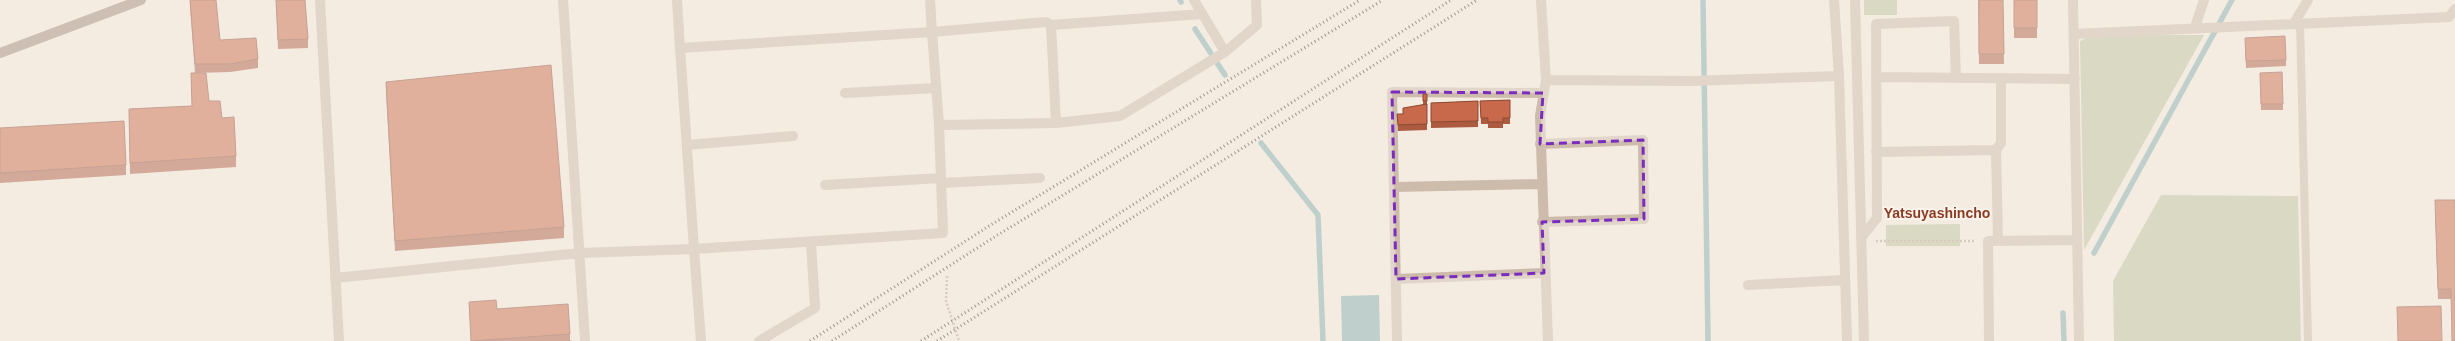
<svg xmlns="http://www.w3.org/2000/svg" width="2455" height="341" font-family="Helvetica,sans-serif">
<style>
.green{fill:#b8c4a0}
.water{fill:#7fb0b2}
.lines{fill:none;stroke-linecap:round;stroke-linejoin:round}
.stream{stroke:#7fb0b2;stroke-width:5.5}
.path{stroke:#b9a596;stroke-width:2.5;stroke-dasharray:2 2;stroke-linecap:butt}
.service{stroke:#cdbbac;stroke-width:8}
.minor{stroke:#cdbbac;stroke-width:10}
.tertiary{stroke:#cdbbac;stroke-width:10}
.secondary{stroke:#a18a7d;stroke-width:10}
.rail{stroke:#3b302b;stroke-width:3;stroke-dasharray:1 3;stroke-linecap:butt}
.wall{fill:#ac5a40}
.building{fill:#c8694b;stroke:#8c4a34}
.marked{fill:none;stroke:#7b2cbf;stroke-width:3;stroke-dasharray:8 5;stroke-linejoin:round}
.labels{text-anchor:middle;dominant-baseline:central;stroke-width:3.5;stroke-linejoin:round;paint-order:stroke}
.quarter-label{font-size:14px;font-weight:bold;fill:#8c3b22;stroke:#fbf5ee}
</style>
<rect width="100%" height="100%" fill="#f4ebe1"/>
<!-- green -->
<path class="green" d="M1864,0H1897V15H1864Z
M2160,35H2204L2084,250L2080,41L2089,37Z
M2161,195L2298,196L2301,341H2114L2113,281Z
M1960,224V246H1886V225Z"/>
<!-- water -->
<path class="water" d="M1379,295L1380,341H1342L1341,296Z"/>
<g class="lines">
<!-- stream -->
<path class="stream" d="M1180,0L1181,2
M1703,0L1708,341
M1195,29L1225,75
M1261,143L1318,215L1323,341
M2094,253L2232,0
M2063,313L2064,341"/>
<!-- path -->
<path class="path" d="M1876,241H1975
M947,276L946,301L959,341"/>
<!-- service -->
<path class="service" d="M2300,23L2308,341"/>
<!-- minor -->
<path class="minor" d="M563,0L585,341
M677,0L680,48
M930,0L932,32L1046,22L1051,25L1202,14
M1541,0L1546,80L1540,116L1548,341
M1834,0L1839,76L1847,341
M2073,0L2079,341
M2294,23L2308,0
M1051,25L1056,123
M2195,27L2204,0
M2074,34L2449,17L2455,9
M1225,52L1257,25L1256,0
M1876,77L2075,79
M1546,80L1691,81L1839,76
M845,93L936,88
M1540,144L1643,140L1644,219L1542,222
M687,145L793,136
M1876,152L1996,150
M941,183L1040,178
M825,185L941,178
M1394,187L1541,184
M1861,238L1877,218L1876,24L1954,21L1956,78
M1998,241L1996,150L2001,143V78
M335,278L580,253L694,249L680,48L932,32L939,125L1056,123L1120,116L1225,52L1194,0
M1396,279L1544,273
M1748,285L1845,280
M701,341L694,249L943,233L939,125
M759,341L815,308L811,242
M1397,341L1392,92L1543,93
M1989,341L1988,241L2076,240"/>
<!-- tertiary -->
<path class="tertiary" d="M320,0L339,341
M1855,0L1864,341"/>
<!-- secondary -->
<path class="secondary" d="M0,53L141,0"/>
<!-- rail -->
<path class="rail" d="M810,341L989,226L1360,0
M832,341L996,236L1383,0
M921,341L1451,0
M937,341L1477,0"/>
</g>
<!-- wall -->
<path class="wall" d="M190,0L220,40L258,59V68L230,72L195,73L190,6Z
M276,0H305L308,39V48L278,49Z
M1978,0H2003L2004,64H1979Z
M2014,0H2037V38H2014Z
M2245,44L2286,60V66L2246,68Z
M191,73L209,101L222,118L236,156V167L130,174L129,109L192,106Z
M2260,73L2283,104V110H2261Z
M386,82L564,227V238L395,251L386,92Z
M1423,94H1427V130L1398,131L1397,114H1403L1423,104Z
M1510,100V124H1503V128H1488V124H1481L1480,101Z
M1478,101V127L1431,128V103Z
M0,128L126,165V175L0,183Z
M2455,200L2451,299H2438L2435,211Z
M469,302L497,309L570,334V340L572,341H471Z"/>
<!-- building -->
<path class="building" d="M190,0H216L220,40L256,38L258,59L230,64H195Z
M276,0H305L308,39L278,40Z
M1979,0H2003L2004,54H1979Z
M2014,0H2037V28H2014Z
M2285,36L2286,60L2246,61L2245,38Z
M551,65L564,227L395,241L386,82Z
M2282,72L2283,104H2261L2260,73Z
M191,73H206L209,101H220L222,118L234,117L236,156L130,163L129,109L192,106Z
M1423,94H1427V101H1423Z
M1510,100V118H1503V122H1488V118H1481L1480,101Z
M1478,101V121L1431,122V103Z
M1427,104V124L1398,125L1397,114H1403V108Z
M124,121L126,165L0,173V128Z
M2435,200H2455V341H2452L2451,289H2438Z
M496,300L497,309L568,304L570,334L471,341L469,302Z
M2441,306L2442,341H2398L2397,307Z"/>
<!-- marked area -->
<path d="M0 0H2455V341H0ZM1392,92L1543,93L1540,144L1643,140L1644,219L1542,222L1544,273L1396,279Z" fill="#f4ebe1" fill-opacity=".55" fill-rule="evenodd"/>
<path class="marked" d="M1392,92L1543,93L1540,144L1643,140L1644,219L1542,222L1544,273L1396,279Z"/>
<g class="labels">
<!-- quarter labels -->
<g class="quarter-label">
<text x="1937" y="213">Yatsuyashincho</text>
</g>
</g>
</svg>
